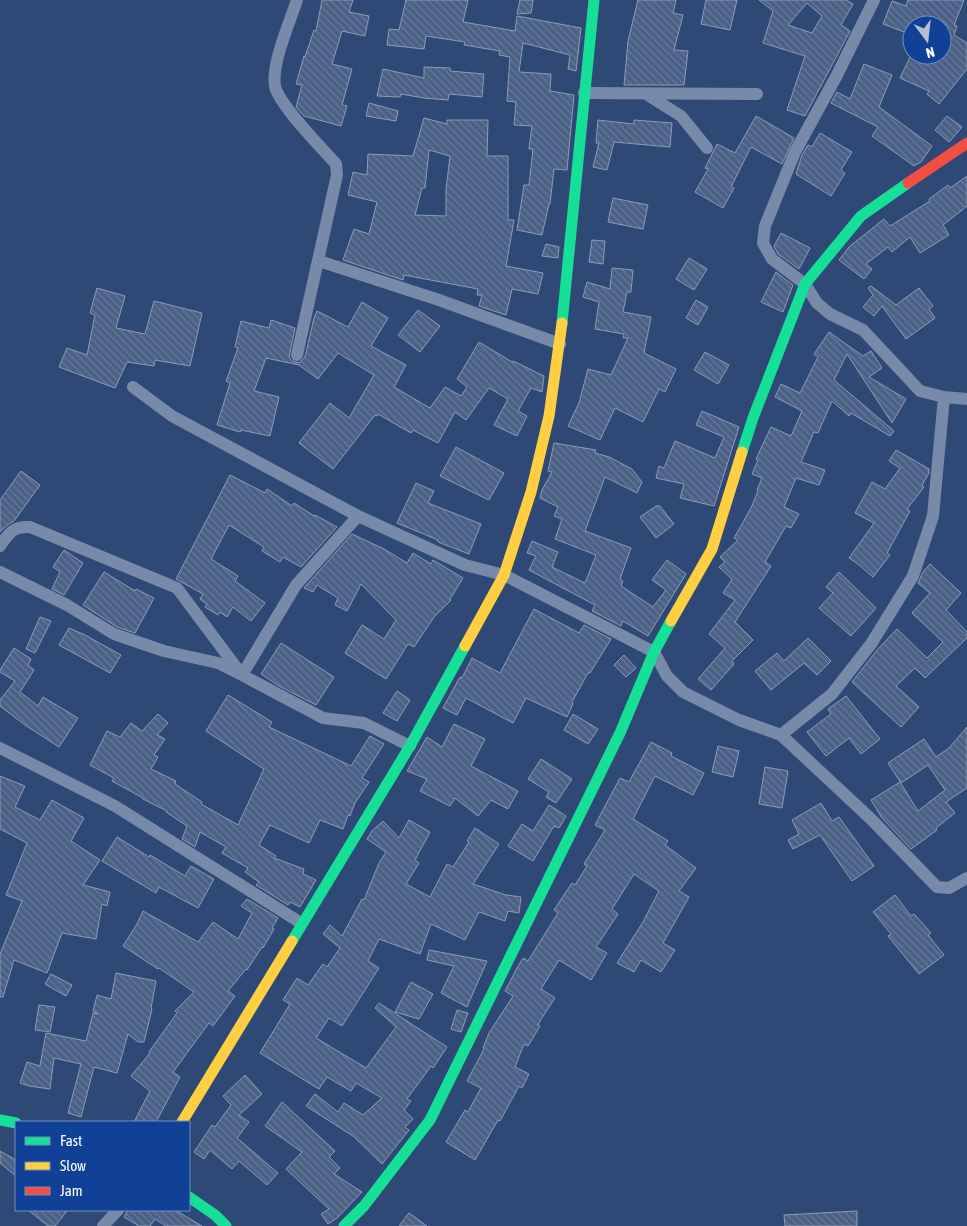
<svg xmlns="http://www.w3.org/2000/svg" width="967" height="1226" font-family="'Asap Condensed',sans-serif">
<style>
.building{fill:url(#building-back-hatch);stroke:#8c9cb7;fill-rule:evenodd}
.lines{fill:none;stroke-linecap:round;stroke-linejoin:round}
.street{stroke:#788aa9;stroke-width:12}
.fast{stroke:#16e098;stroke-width:11}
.slow{stroke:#ffcf43;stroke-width:11}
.jam{stroke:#f24e42;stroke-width:11}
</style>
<defs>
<pattern id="building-back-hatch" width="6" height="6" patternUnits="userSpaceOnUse" patternTransform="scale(1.25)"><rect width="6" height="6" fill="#4a6085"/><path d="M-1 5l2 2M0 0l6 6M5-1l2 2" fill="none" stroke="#657897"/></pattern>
</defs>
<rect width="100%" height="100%" fill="#2f4977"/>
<!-- building -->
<path class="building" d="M322,0H353L349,12L369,16L365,36L342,31L332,64L352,69L342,105L347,106L341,126L304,116L296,107L302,85L296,84L304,56L305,57L314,30L316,31Z
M406,0H468L463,22L515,31L517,16L581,28L576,71L568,69L570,55L523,43L519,72L551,74L550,91L574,95L567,170L554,169L550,204H549L542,235L517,230L524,185H529L533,149H529L532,126L514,125L516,102L507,101L510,57L499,55L500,51L464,45L465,42L426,36L424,49L387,45L389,29L399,30Z
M520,0H533L531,13L517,14Z
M638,0H676L673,13L683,15L674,50L688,51L684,85H624L628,41Z
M706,0H737L730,30L701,24Z
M759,0H846L853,4L841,25L850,31L805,116L787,110L805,56L763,43L773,11ZM807,3L822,16L812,33L788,25Z
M908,0H964L954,25L957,26L954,35L967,43V69L939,104L927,94L929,91L900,78L911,55H942V25H912V35L883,24L892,1L906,6Z
M864,64L892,75L879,107L932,146L921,162L914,166L872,136L878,127L831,103L837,92L850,99Z
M424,67L450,68V71L484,74L482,97L449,94L448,100L424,98L401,94L400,97L377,96L383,69L424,78Z
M369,103L398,111L396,121L366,116Z
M756,116L794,138L782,164L751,147L731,187L734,188L723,208L695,192L708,169L705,168L717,144L735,153Z
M947,116L962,127L949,142L935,130Z
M424,118L447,124V120H488L487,156H508V220H514L506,266L543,273L538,294L512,289L506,315L479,306L482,295H477L478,289L404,275L403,280L343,260L354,229L369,234L377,202L348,195L353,172L367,175L368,154L413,156ZM429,150L450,156L446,190V216L415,215L422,188H425Z
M598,120L634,124V120L672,123L670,147L614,142L607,170L593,167L599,143H596Z
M820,133L852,152L841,170L845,173L831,196L796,174L802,155L808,145L812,147Z
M967,176V206L943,225L949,235L920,253L910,237L892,252L888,247L866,264L872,269L864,279L839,260L849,247L884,219L890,226L930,201L929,199L948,185L950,188Z
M613,198L648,205L643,229L608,222Z
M781,233L810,248L799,269L778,254L774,246Z
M592,240L605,241L603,264L589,262Z
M546,244L559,247L558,258L542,256Z
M689,258L707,269L694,290L676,279Z
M612,268L633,270L631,292H627L623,312L651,317L644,353L676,369L665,392L659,389L643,422L615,408L600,440L568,426L579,403L588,369L611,375L628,338H623L624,334L595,329L599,302L583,297L587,282L610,289Z
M776,272L793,285L783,312L761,302Z
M871,286L896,305L919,288L933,306L929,309L935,318L906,339L882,306L874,316L863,307L873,295L868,288Z
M97,288L125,296L116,328L145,334L154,301L202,313L190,366L155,360L154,366L127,362L115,388L59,367L67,348L87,355L95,315L90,313Z
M696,300L708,307L698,325L686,318Z
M362,302L388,318L371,346L406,365L394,387L430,408L445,387L461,396L467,387L457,379L479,342L512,362L513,361L544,376L542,392L531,388L518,411L527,416L517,436L494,425L508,399L489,388L466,420L455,412L438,443L413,430L411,433L378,414L377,416L375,415L333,469L299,443L330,403L349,418L374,375L338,353L318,379L299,365L266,358L254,391L279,397L270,436L241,430L240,432L217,425L230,383L226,381L238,348L235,347L241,321L269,328L271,320L295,328L289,357L292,361L299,363L305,357L314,318L317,311L348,327Z
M418,310L440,326L420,352L398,335Z
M829,332L863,356L871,351L882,368L869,377L906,399L892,423L847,354L834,380L894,431L890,436L851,413L849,416L832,401L818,433L814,432L801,462L825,470L819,485L796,478L784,507L799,514L791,528L786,526L765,562L771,566L735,622L753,640L732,661L734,664L711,690L698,679L725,648L709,634L735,600L723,593L732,579L719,567L725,562L720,557L738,540L734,538L751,508L758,491L757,490L762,478L752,474L758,460L756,459L771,427L791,436L802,411L775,397L781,384L800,393L818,357L814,354Z
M705,352L729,365L718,384L694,370Z
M702,411L739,427L714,506L680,498L684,484L656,478L659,466L664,468L675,441L715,458L724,437L696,425Z
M554,443L596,450L595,453L609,457L632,469L642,482L637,493L605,477L585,531L631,548L620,579L623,581L621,586L653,607L666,590L652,580L667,560L686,574L648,636L623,621L621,626L592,611L595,605L529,570L536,556L527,553L532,541L558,552L552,567L585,583L596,555L555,539L562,519L554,516L558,507L540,498L542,490L552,472L548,471Z
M456,447L504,473L489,500L440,476Z
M896,450L929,469V473L922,485L924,487L907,509L910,511L887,553L890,555L873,577L858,564L849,558L874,523L855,513L872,482L885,489L900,468L889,461Z
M21,471L40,485L14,521L7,525L0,532V500Z
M230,475L265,493L267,489L292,506L294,503L314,516L315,515L337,527L301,567L283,557L280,562L262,551L264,547L229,525L211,559L238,576L235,581L265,603L251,621L233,607L227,617L220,612L218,615L205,607L207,604L200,599L203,594L176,579Z
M416,483L434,491L428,503L481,524L469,554L438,542V540L397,523Z
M656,506H660L674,524L656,538L640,517Z
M352,534L384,549L407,563L413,553L431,564L433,560L463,578L450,599L451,600L434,617L414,647L408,644L386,679L345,653L362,625L384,639L396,620L361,584L347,611L335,605L338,598L317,585L313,592L304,588Z
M64,550L83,563L64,595L52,589L60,572L53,567Z
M930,564L961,593L946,610L967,632V638L925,678L915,668L896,686L919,707L901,727L852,682L878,649L897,629L927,658L943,642L912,613L930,593L918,583L923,572Z
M104,572L135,591L136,589L154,598L135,633L117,627L83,605Z
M839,572L876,608L851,636L819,608L833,593L826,587Z
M534,609L579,633L584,625L611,639L590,673H588L572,702L573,704L567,717L526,698L513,723L466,698L457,715L443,708L460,677L462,678L472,658L500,673Z
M40,617L51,621L35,653L26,649Z
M69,628L85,635L121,655L110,673L59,645Z
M808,638L831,661L817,675L804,663L771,690L755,671L777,653L784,661Z
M281,643L334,677L316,705L279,686L261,674Z
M14,648L31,659L28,665L34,670L20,692L38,706L43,697L78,718L59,747L25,725L0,706V700L15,681L0,672V670Z
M624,655L636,668L626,677L614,665Z
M397,691L410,700L397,721L383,713Z
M228,695L272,722L269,727L351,766L370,736L384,744L362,778L369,782L355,803L350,816L348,815L343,829L320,820L309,843L270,825L259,845L276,856L274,858L304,869L303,874L316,880L300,907L290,902L288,905L256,885L259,882L245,872L248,868L222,853L226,847L200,832L195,847L182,839L187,826L166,812L167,811L143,799V798L112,781L114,778L90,765L107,731L120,737L131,723L142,731L158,714L168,723L157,735L165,739L154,755L158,757L151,769L176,781L175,784L202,802L201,804L238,825L264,769L206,731Z
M846,696L880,739L861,754L849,738L826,756L807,732L831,714L828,709Z
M573,714L598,729L588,744L564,730Z
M454,724L485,739L471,766L518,791L508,809L491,800L478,816L455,798L450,806L420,791L427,779L407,771L427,737L442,747Z
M967,727V788L946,802L955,813L936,828L937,830L911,849L882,818L871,800L900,782L918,811L945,790L928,765L901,783L888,763L924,739L936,757L949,748Z
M651,742L672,753L671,756L704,773L693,795L655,776L633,819L668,841L665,845L696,868L679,891L689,897L663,943L675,950L661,972L641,960L634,972L617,963L643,922L659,891L634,874L612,909L618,914L596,947L607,953L591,980L559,960L541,989L555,998L538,1024L540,1026L528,1046L524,1044L515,1067L529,1074L522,1088L519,1086L500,1121L498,1120L475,1160L446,1142L465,1110L468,1112L481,1088L467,1081L484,1049L483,1048L489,1033L513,996L505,991L517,968L523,958L528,961L558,913L554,910L572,883L575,885L587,866L584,864L605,830L595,825L620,778L629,782Z
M718,746L739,751L733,777L712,772Z
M541,759L572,779L556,803L546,797L549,792L528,779Z
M765,767L788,771L782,808L759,804Z
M0,776L25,786L15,807L40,820L52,800L84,818L71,841L100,860L83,885L110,892L107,906L102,904L96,939L62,933L47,973L14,960L3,997H0V954L22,901L6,895L27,843L0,829Z
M821,803L832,821L839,817L874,866L852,881L820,835L793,849L788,840L799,834L792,820Z
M549,805L566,816L559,828L554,826L533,861L508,846L522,824L533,831Z
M409,820L430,832L415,860L419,863L406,884L430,897L447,864L453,867L469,842L467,841L475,828L499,844L473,884L506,895L521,897L519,913L508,911L505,921L479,912L465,940L431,924L420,954L379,939L368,961L379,968L342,1026L329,1018L316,1038L366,1068L396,1027L375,1008L379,1003L447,1047L433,1068L431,1066L407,1099L411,1101L404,1110L413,1119L405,1127L409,1130L382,1164L353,1136L306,1106L315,1094L338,1112L344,1103L363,1115L382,1098L356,1083L351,1091L327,1077L319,1089L260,1053L290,1004L283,1000L297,978L308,985L323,964L327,967L340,948L323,934L330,925L342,936L362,899L364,900L379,863L386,852L367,839L372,831L383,821L399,838Z
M117,837L149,857L150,855L185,876L191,866L214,879L198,908L159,887L156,893L102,861Z
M895,895L911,916L914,914L931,933L928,935L944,955L919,974L888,936L891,934L873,912Z
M247,899L278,918L272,928L274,929L263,948L262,947L247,970L246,969L228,991L235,996L213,1026L209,1023L173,1072L180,1077L156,1122H134L150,1091L131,1076L150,1053L149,1052L177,1013L175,1011L194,992L159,968L158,969L123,946L137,924L143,911L198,942L213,922L238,939L252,913L241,906Z
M429,950L487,961L467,1007L441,993L454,966L427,960Z
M116,973L156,981L151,1008L152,1009L144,1042H138L128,1034L117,1073L94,1067L81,1117L68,1113L81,1064L54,1058L50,1089L29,1086L20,1083L27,1062L40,1066L46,1033L86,1041L93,1013L98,1014L93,1011L97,995L111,999Z
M51,974L72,985L66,996L45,984Z
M411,982L433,994L419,1019L395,1012Z
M39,1005L55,1007L50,1032L35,1030Z
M457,1010L468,1013L461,1032L451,1029Z
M245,1075L262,1094L239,1115L249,1122L237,1138L278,1173L267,1185L239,1161L232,1169L210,1150L204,1159L194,1152L212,1125L215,1127L231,1105L223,1096Z
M282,1102L335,1151L329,1157L340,1168L334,1174L362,1192L337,1218L328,1224L321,1214L329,1209L286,1169L302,1152L265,1126Z
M0,1151L16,1160V1176L0,1163Z
M28,1210H68L55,1226H48Z
M128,1210H175L202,1226H166L155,1219L150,1226H139L124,1217Z
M857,1211V1226H785L784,1215Z
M409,1213L427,1226H399Z"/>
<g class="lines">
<!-- street -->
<path class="street" d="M297,0C290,22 271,64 275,86C278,104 322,148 336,164L337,175L297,355
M874,0L836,77L795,152L765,226L763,243L772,259L805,284L817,303L830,314L863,330L920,391L944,397L967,399
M584,93L757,94
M646,94L681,116L707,148
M319,261L439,300L560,344
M133,387L172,416L358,516L465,565L504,575L654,652L667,676L683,692L739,720L781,735L871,819L937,887L949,888L967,878
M0,546C9,533 13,526 30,527L177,588L242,675L323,718L364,723L410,746
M0,572L67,605L114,634L164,651L218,663L242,675L296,585L358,516
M781,735L832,694L871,644L913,576L933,516L944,397
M0,748L115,806L301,923
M103,1226L118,1210"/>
<!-- fast -->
<path class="fast" d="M562,323L594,0
M742,452L753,418L805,284L861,216L908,183
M292,941L410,746L465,646
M0,1120L16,1123
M189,1197L215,1215L226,1226
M344,1226L364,1206L430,1120L620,733L654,652L671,621"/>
<!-- slow -->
<path class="slow" d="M671,621L712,549L742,452
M465,646L504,575L531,492L549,416L562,323
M182,1122L292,941"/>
<!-- jam -->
<path class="jam" d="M908,183L967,143"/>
</g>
<!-- legend -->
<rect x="15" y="1121" width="175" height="90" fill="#104196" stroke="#708dc0"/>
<rect x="25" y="1137" width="25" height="8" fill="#16e098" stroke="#708dc0"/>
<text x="60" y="1146" font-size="15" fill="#ffffff">Fast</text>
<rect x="25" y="1162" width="25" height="8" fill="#ffcf43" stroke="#708dc0"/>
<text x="60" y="1171" font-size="15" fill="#ffffff">Slow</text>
<rect x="25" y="1187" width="25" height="8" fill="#f24e42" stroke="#708dc0"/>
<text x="60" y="1196" font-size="15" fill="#ffffff">Jam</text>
<!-- north arrow -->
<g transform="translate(927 40) rotate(165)"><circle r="24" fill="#104196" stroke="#708dc0"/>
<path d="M0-4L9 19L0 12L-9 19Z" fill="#b6bfcf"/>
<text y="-8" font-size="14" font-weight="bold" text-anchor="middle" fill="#ffffff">N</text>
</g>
</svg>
